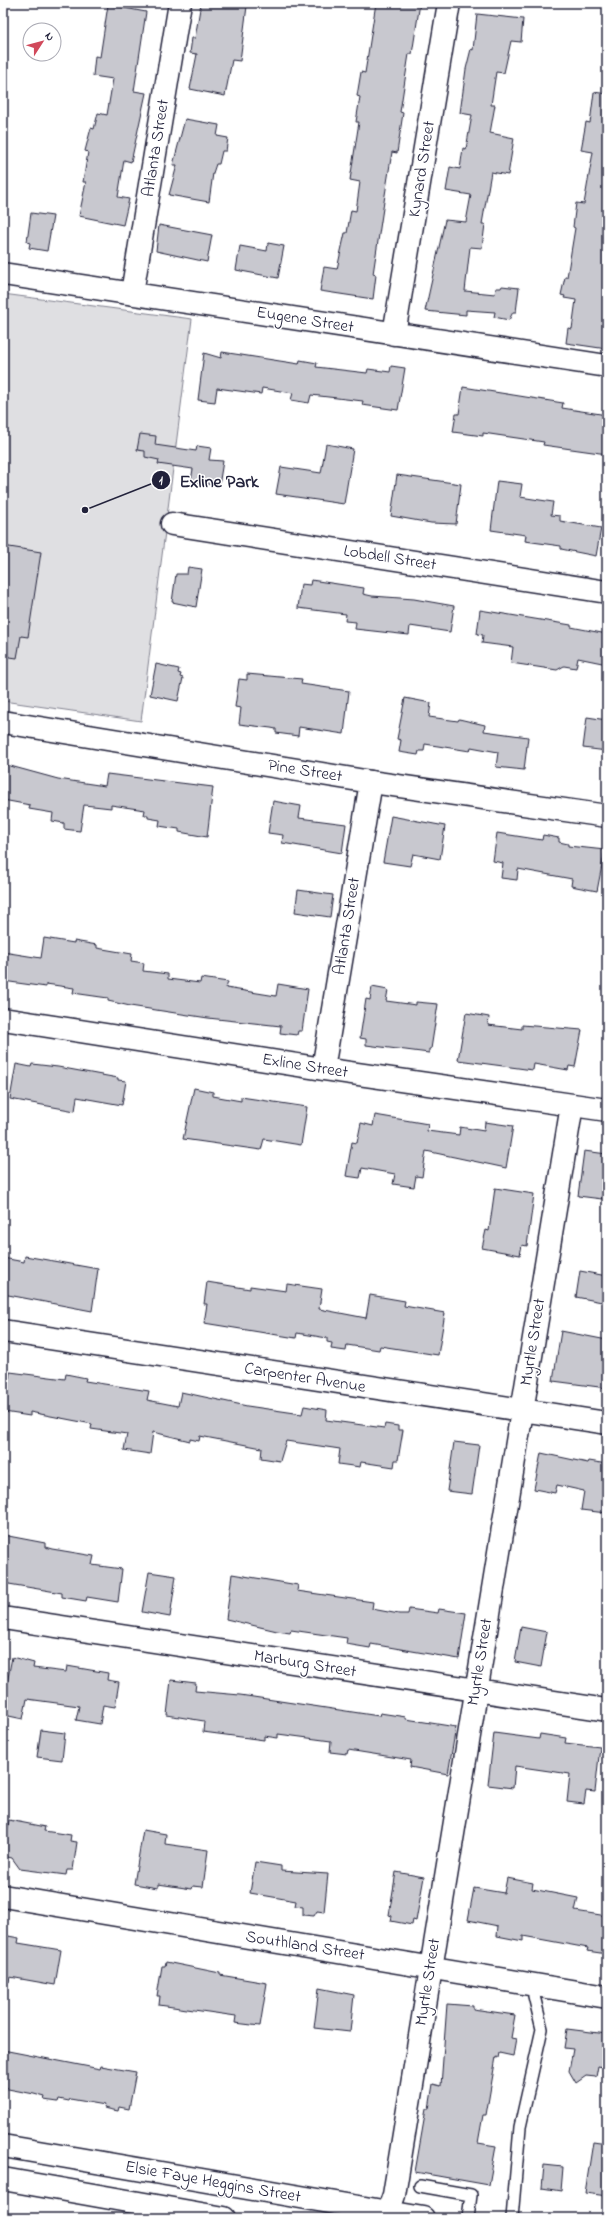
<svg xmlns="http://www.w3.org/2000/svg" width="610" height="2221" font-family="'Indie Flower',sans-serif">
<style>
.green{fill:#dfdfe2;stroke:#80808e}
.building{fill:#c8c8cf;stroke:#22223b}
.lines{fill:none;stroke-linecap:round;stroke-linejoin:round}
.service-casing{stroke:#22223b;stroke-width:14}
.minor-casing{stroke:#22223b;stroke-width:25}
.tertiary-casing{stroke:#22223b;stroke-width:25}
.secondary-casing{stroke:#22223b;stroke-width:25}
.service{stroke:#fff;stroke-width:11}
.minor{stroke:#fff;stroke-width:22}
.tertiary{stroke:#fff;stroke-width:22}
.secondary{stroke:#fff;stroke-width:22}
.labels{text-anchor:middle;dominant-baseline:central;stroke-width:3;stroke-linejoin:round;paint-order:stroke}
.street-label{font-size:17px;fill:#22223b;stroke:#fff}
.leader{fill:none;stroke:#22223b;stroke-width:1.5}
.callout-dot{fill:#22223b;stroke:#fff;stroke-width:1.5}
.mark-label{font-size:12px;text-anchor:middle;font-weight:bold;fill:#fff}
.callout-label{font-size:18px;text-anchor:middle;font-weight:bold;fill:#22223b;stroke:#fff;stroke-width:3;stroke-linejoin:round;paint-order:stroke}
</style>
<rect width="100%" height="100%" fill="#fff"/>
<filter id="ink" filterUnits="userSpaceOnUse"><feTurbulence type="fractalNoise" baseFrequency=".025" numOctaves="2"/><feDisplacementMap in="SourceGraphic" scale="8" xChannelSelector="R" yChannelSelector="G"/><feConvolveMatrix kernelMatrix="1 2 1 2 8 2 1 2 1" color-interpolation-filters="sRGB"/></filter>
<g filter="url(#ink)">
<!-- green -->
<path class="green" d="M3,294L192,319L141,721L3,701Z"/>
<!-- building -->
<path class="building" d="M201,3H236L247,6L240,61L232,60L225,96L190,89L197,54L190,53L192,38H195Z
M376,3H420L412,54H409L400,112L403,113L397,153L392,152L385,195L373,274L376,275L373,299L320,291L324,267L337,269L345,233H347L351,210L356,211L360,182L350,180L359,122H356L360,97L357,96L361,72L365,73Z
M108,5L146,12L134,91L146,93L131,162L124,160L118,197L129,199L123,225L79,216L86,182H83L88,152L85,151L91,128L94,129L98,113L107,115L113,79L93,76L95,56L100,57Z
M477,14L523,19L521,42L511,41L504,73L496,72L491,105H495L490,133L514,138L508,175L491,172L482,224H485L482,248L470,247L465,291L495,294L496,288H501L502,286L519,288L516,312H513L509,320L494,317L495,312L466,310V315L425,311L445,220L466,222L471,195L446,191L450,167L460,169L463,148L466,149L472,115L460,113L466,69L471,49L473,50Z
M594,92L607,94V349L566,343L568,328L572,329L576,300L564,298L565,296L561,295L565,277H567L575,228L573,227L576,203L584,204L593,152L581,150L586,122L590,123Z
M185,119L219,125L217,136L228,138L226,151H222L219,164H216L213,173L209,202L169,195L177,165H173Z
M31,213L53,216L47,251L29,248L30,243L27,242Z
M159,225L212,235L207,262L156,251Z
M268,243L284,246L278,278L236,270L240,246L267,251Z
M222,352L299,364L300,360L317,363L316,367L367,373L368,369L390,372L391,366L405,368L398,410L362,405L363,401L311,395L309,403L291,400L293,393L262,388L261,394L217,388L215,402L198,400L204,353L221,358Z
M463,387L563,403L562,408L607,415V454L543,445L544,442L483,433V436L453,432L456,414H459Z
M140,434L156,436L155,445L196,451L197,446L211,448L209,460L223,461L219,486L191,481L193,469L158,464L159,460L145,457V451L137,450Z
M326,444L353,449L344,504L276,494L281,467L321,473Z
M397,475L461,484L456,524L431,523L391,516Z
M497,481L522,484L520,497L553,502L551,515L560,516V521L601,528L596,556L561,549V546L525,541L526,535L491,530Z
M3,546L41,552L28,637L21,636L17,658L3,656Z
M188,567L202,569L196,607L172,602L176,574H187Z
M311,580L364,588L363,594L372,596L414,599L454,606L450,632L410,626L409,635L355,629L356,622L345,621L346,614L298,608L301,584L310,585Z
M480,610L571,625V627L607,634V664L578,658L576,668L564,666L557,670L511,663L513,647L482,643L483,635L477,634Z
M156,664L179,669L178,673L181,674L180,677L183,678L178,701L150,695Z
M247,674L302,679L301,684L349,691L344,734L299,727L298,736L276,733V729L271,728L239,724L241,708L235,707L239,679L247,680Z
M405,698L431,703L429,717L458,721L459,719L485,725L484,731L528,737L524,770L496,767L498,752L471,747L470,751L425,744L424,751H419L418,755L399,752L401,740L397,739Z
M587,717L607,720V751L583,748Z
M3,764L58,779L105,786L107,774L213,787L207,837L179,832V829L159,826L160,820L148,818V815H144L145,810L111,805V808L84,805L80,831L64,829V823L52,821L53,813L29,809L30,805L3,800Z
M273,801L301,806L299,818L346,824L342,853L282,843L283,835L268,833Z
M391,816L445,826L440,859L413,854L410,866L383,862Z
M497,833L542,840L543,835L559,838V842L568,844V846L605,850L597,891L571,886L572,879L518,869L517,880L501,878L503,863L493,861Z
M298,890L333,895L330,917L295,912Z
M44,938L74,943V941L97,945V948L132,954L131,961L144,963L143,971L168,974V979L200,983L201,978L228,982L226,988L276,996L278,984L308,989L302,1031H298L297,1035L280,1033L281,1026L208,1018L130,1006L108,1001V998L73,993L74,988L46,984V987L3,981V952L41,958Z
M372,987L388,990L386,1001L416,1005V1002L438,1004L431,1049H429V1053L366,1045V1039L360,1038L366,999L370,1000Z
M466,1013L489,1017L488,1025L522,1029V1025L582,1030L575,1067L569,1066L568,1070L534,1064L533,1070L458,1060Z
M16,1064L31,1067L32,1064L58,1067L118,1078V1080L126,1081L122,1105L77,1097L75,1111L10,1099Z
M194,1088L213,1092V1096L241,1101V1097L307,1107L301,1145L264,1139L261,1150L183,1139Z
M375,1115L428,1124L427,1131L459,1135L460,1127L484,1131L485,1122L513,1126L506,1168L426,1151L422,1177L416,1176L414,1187L393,1184L395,1174L362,1168L360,1178L346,1176L352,1142L357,1143L361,1123L373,1126Z
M584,1151L607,1154V1190H603L602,1199L578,1196Z
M495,1188L534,1194L527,1246L522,1245L520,1255L482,1248L486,1230L489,1231Z
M25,1256L98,1269L92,1311L3,1294V1258L24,1262Z
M580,1271L607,1276V1303L576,1297Z
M207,1282L250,1289V1286L286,1291L287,1284L322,1289L319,1309L366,1318L370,1295L405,1301L404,1306L445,1313L438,1355L380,1346L379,1350L347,1345L346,1351L331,1349L332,1343L327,1342V1338L297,1333L296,1338L204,1323L207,1304H204Z
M561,1331L607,1340V1388L553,1381Z
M10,1372L65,1379L66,1374L86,1378L85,1381L149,1391L147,1400L178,1406L181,1392L247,1406L302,1414L304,1406L327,1410L326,1420L384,1428L385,1424L398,1426V1430H403L398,1460H395L394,1467L361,1462L360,1467L338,1464L340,1449L286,1441L280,1461L261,1458L262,1448L200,1436L199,1441L190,1439V1441L153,1432L150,1454L124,1450L127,1434L91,1429L92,1424L30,1412V1416L4,1412Z
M454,1442L479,1445L472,1494L447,1491Z
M541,1453L588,1463L589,1461L607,1464L606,1513L581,1510L584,1491L557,1485L555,1493L534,1489Z
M3,1535L45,1543V1547L52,1549L94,1556L92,1565L122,1569L118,1602L87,1597L86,1601L62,1597V1593L3,1583Z
M149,1572L176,1576L170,1617L142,1612Z
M232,1574L298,1585L297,1591L373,1602L372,1609L399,1614H408L409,1609L438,1613L439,1609L466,1613L459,1659L371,1644L370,1648L346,1644L347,1638L291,1630L290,1633L277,1631L226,1619Z
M521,1627L547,1632L541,1667L515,1662Z
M12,1657L34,1663L33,1668L66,1672L67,1666L108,1673L107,1680L119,1682L115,1707L103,1705L100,1724L76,1720L79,1706L27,1699L23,1719L4,1715L6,1704H3Z
M171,1680L196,1683L195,1691L240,1695L379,1716L380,1713L406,1717V1719L456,1727L448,1774L410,1767L411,1760L348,1750L347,1754L330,1752L331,1741L278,1734V1738L264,1736V1740L203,1732L204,1721L167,1715Z
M41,1730L65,1733L62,1760L37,1757Z
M494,1733L539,1739L540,1734L566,1738L565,1743L600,1747L595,1792L586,1791L584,1804L567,1802L570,1774L515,1766L513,1788L488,1785Z
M9,1820L45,1827L44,1831L71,1835L70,1841L77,1842L73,1870H67L66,1875L28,1870L20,1869L12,1858L3,1856Z
M143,1830L166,1834L165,1844L208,1850L203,1887L193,1886L192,1889L158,1884V1888L134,1884Z
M255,1862L281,1866V1871L328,1874L324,1912L317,1911L314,1916L303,1915V1907L295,1906L296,1901L250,1893Z
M396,1872L424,1877L416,1921L413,1920L412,1925L391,1921L392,1916L389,1915Z
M507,1878L533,1883L532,1889L578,1898L575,1911L607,1916V1954L587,1951L588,1948L523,1936V1941L497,1936L498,1926L468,1920L474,1888L504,1893Z
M3,1935L19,1938L18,1943L61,1950L55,1985L10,1977L9,1982L3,1981Z
M166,1962L220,1973V1975L267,1983L260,2026L235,2023L236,2016L159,2005L160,1996H157L162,1966H165Z
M319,1988L354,1995L350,2032L314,2028Z
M447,2004L473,2006V2009L515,2015L511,2038L516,2039L513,2056L499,2053L498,2058L496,2057L486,2115H483L478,2143L496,2146L489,2185L415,2172L426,2109H429L433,2084L441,2086Z
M567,2029L607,2034V2068L598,2066L596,2077L586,2076L576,2083L569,2071L573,2049L564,2048Z
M3,2050L100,2069L101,2066L136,2072L129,2109L119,2107L118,2111L104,2108L105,2105L70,2099L69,2101L59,2099L58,2102L44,2100L45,2097L34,2094L3,2088Z
M593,2142L607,2144V2196L585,2193Z
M544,2165L563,2167L561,2191L542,2188Z"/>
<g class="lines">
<!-- service casing -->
<g class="service-casing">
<path id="service" d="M420,2186L471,2195L468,2218
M512,2218L520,2127L542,2029L534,1996V1986"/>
</g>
<!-- minor casing -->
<g class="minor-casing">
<path id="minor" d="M3,274L607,366
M132,293L180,3
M394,334L449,3
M172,524L607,592
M3,1019L323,1069L607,1110
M323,1069L371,782
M3,1331L607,1423
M3,1618L607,1710
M3,1896L607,1997
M388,2212L394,2195L572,1105"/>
</g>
<!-- tertiary casing -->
<g class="tertiary-casing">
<path id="tertiary" d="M3,722L371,782L607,816"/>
</g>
<!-- secondary casing -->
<g class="secondary-casing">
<path id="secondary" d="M3,2146L423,2218
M3,2179L224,2218"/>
</g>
<!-- service -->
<use href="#service" class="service"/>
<!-- minor -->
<use href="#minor" class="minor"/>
<!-- tertiary -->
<use href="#tertiary" class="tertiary"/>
<!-- secondary -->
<use href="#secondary" class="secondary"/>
</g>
</g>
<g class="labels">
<!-- street labels -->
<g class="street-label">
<text transform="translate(156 148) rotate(-81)">Atlanta Street</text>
<text transform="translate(422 169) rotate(-81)">Kynard Street</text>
<text transform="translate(305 320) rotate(9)">Eugene Street</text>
<text transform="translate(390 558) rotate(9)">Lobdell Street</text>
<text transform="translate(305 771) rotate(9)">Pine Street</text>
<text transform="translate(347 926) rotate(-81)">Atlanta Street</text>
<text transform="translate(305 1066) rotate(9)">Exline Street</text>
<text transform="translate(533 1342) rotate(-81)">Myrtle Street</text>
<text transform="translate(305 1378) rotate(9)">Carpenter Avenue</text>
<text transform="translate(480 1662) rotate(-81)">Myrtle Street</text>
<text transform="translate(305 1664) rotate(9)">Marburg Street</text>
<text transform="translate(305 1946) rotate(9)">Southland Street</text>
<text transform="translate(428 1982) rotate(-81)">Myrtle Street</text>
<text transform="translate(213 2182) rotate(10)">Elsie Faye Heggins Street</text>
</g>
</g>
<!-- callouts -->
<path class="leader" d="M85 510L161 480"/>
<g class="callout-dot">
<circle cx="85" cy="510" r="4"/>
<circle cx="161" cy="480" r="10"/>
</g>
<g class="mark-label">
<text x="161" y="484">1</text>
</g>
<g class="callout-label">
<text x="219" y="487">Exline Park</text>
</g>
<!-- margin -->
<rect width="610" height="2221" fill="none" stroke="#fff" stroke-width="16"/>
<rect x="8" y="8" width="594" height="2205" fill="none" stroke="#22223b" stroke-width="1.5" filter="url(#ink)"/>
<!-- north arrow -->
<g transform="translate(42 42) rotate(54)"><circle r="19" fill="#ffffff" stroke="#a7a7b1"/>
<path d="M0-3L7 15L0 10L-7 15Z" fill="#d1495b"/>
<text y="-6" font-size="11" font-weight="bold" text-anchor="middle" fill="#22223b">N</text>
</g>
</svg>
